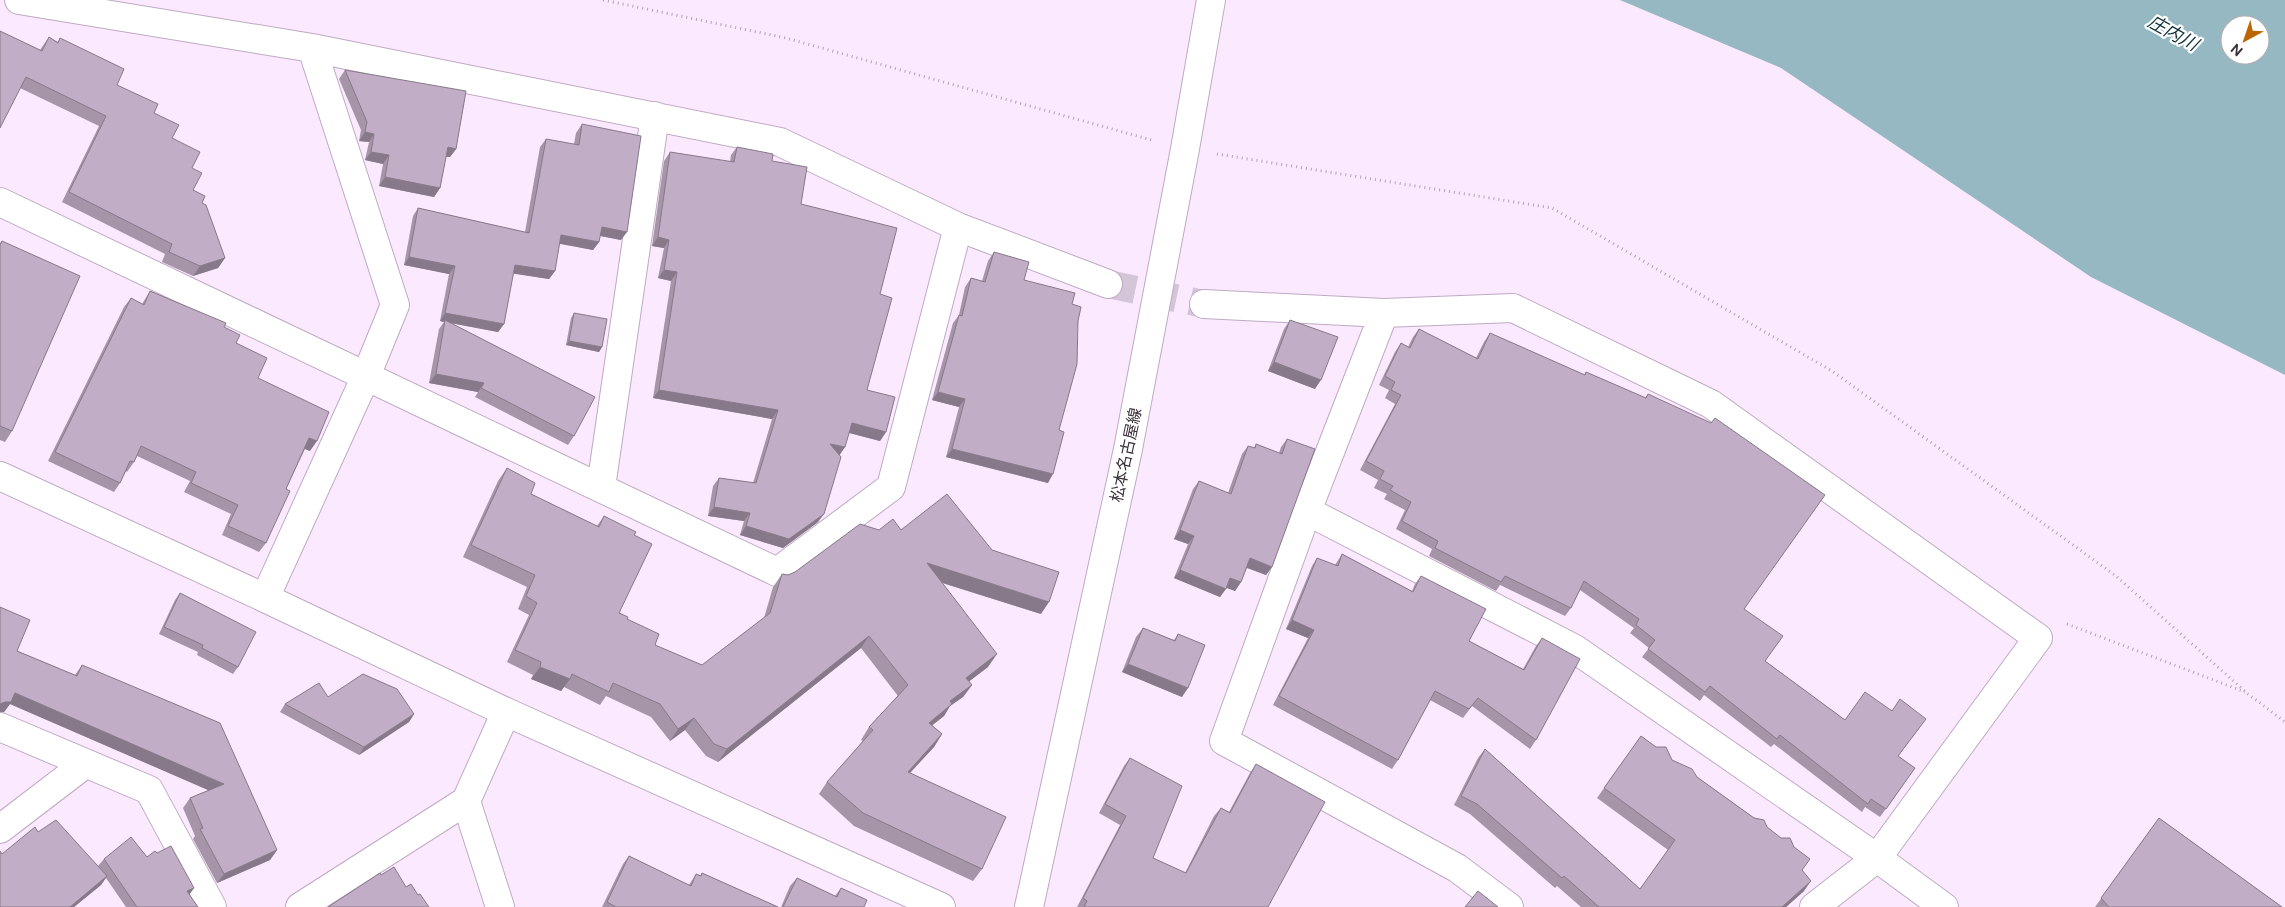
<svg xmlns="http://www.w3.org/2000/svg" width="2285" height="907" font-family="'DM Sans','Noto Sans JP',sans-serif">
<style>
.water{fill:#96b8c3;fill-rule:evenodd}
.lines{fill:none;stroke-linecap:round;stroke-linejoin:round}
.minor-tunnel{stroke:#d4c5d8;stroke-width:28;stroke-dasharray:28 14;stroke-linecap:butt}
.minor-casing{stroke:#beaac2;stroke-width:30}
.tertiary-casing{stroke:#beaac2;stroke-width:30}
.secondary-casing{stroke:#beaac2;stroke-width:30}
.path{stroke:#b1a3b4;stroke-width:3;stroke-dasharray:1 4;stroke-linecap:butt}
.minor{stroke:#fff;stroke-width:28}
.tertiary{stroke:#fff;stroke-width:28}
.secondary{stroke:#fff;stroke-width:28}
.wall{fill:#a695a9}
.shaded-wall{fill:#87798a}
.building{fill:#c1adc5;stroke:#87798a}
.labels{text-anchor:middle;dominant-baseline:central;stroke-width:4.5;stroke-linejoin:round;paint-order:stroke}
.street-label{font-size:16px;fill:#39303a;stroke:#fff}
.water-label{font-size:18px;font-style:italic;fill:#0f313a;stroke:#fff}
</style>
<rect width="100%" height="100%" fill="#fbeaff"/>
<!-- water -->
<path class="water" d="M1620,0H2285V375L2091,277L1781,68ZM2230,25H2260V55H2230Z"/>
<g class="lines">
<!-- minor-tunnel -->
<path class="minor-tunnel" d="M1108,284L1204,304"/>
<!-- minor casing -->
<g class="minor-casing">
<path id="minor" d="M19,0L312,48L780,142L958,227L1108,284
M0,202L777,572L891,487L958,227
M1204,304L1384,313L1513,308L1711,404L2038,638L1877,858L1814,907
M1384,313L1307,511L1224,741L1457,868L1509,907
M601,487L655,116
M1307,511L1575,649L1877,858L1944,907
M265,598L366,376L395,305L312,48
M0,727L149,790L212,907
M0,829L85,764
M300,907L466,801
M500,907L466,801L506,712"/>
</g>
<!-- tertiary casing -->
<g class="tertiary-casing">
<path id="tertiary" d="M0,476L265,598L506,712L941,907"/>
</g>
<!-- secondary casing -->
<g class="secondary-casing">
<path id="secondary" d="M1029,907L1128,449L1185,149L1211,0"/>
</g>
<!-- path -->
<path class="path" d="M603,0L786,38L1155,141
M1217,154L1552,208L1832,371L2116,576L2248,694L2285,722
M2067,624L2245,692"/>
<!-- minor -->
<use href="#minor" class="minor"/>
<!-- tertiary -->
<use href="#tertiary" class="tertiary"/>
<!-- secondary -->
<use href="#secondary" class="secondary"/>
</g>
<!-- wall -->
<path class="wall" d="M0,31L40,50L49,37L58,42L60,38L117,85L154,113L192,168L193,190L202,203L225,258L218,268L193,276L162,262L165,254L62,202L99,126L20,88Z
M345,70L456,149L450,157H446L440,188L434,197L379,186L383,164L365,160L369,142L359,141L361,130L339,79Z
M582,124L621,240L600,236L599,242L593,250L559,243L555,271L549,279L513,273L504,324L498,332L451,323L574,436L568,445L475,397L478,392L429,383L439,329L444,322L440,321L449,274L404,265L413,216L418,208L525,232L540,147L546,139L574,144L576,133Z
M737,147L772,161L801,204L880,294L867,390L886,432L880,441L849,433L845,447L839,455L818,522L783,548L740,535L744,521L708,516L713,486L719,478L753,483L772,419L653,398L671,281L658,278L664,248L652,246L664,161L670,152L730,162L731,155Z
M2,241L12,431L5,442L0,440V243Z
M994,252L1024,280L1072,304L1078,321L1059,430L1048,483L946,457L959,407L932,400L953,323L959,315L965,287L971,278L982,281L988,261Z
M150,291L224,327L236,343L258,378L310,451L305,449L286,489L266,543L259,552L222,535L231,514L184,492L190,481L137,456L134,462L127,472L126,471L120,483L114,492L48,461L124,307L131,298L142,304Z
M574,313L602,347L599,352L566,345L571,318Z
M1290,320L1315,389L1268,371L1284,329Z
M1419,329L1476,358L1484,342L1490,333L1584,375L1586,372L1645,398L1648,394L1744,609L1765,661L1845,720L1892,711L1920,727L1898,756L1915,768L1880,817L1865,807L1862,812L1774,744L1771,747L1704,695L1700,701L1642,657L1649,648L1630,633L1634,628L1580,590L1571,608L1565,616L1500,585L1496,591L1429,556L1432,549L1396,529L1405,510L1384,499L1387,494L1374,488L1378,480L1360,470L1395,404L1385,398L1389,390L1379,385L1395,352L1401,343L1408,347L1413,337Z
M1287,439L1272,567L1266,575L1247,568L1241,582L1235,591L1226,587L1220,597L1174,578L1188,544L1174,539L1193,489L1199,481L1228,493L1242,454L1248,446L1254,448L1256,444L1279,453L1281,447Z
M507,468L531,494L597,526L604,516L634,535L619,613L627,619L655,645L702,665L764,618L773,587L782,574L788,575L795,572L879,530H901L1041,614L942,583L988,667L969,681L972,685L963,697L950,706L944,716L932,725L942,734L934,747L909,773L982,869L973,881L854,826L819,794L827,782L863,741L861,740L869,727L898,696L861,648L718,762L706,756L685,730L670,741L651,717L606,696L600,705L564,687L561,691L531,679L533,675L507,662L529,615L518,609L527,587L463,557L498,481Z
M1342,554L1412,591L1415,584L1421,576L1469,641L1523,669L1536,646L1542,638L1536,740L1530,749L1472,706L1463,718L1430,700L1398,760L1392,769L1273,705L1308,638L1286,629L1312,566L1317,558L1335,565Z
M180,593L238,667L233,674L197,655L198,652L159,634L175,600Z
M1143,628L1174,640L1178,634L1182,697L1122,672L1136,637Z
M17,651L75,675L82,665L277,850L270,860L217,883L193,839L195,836L183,808L190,798L209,790L10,704L4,712Z
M328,697L414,714L409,722L359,755L280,712L285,704Z
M1641,736L1672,760L1697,777L1767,827L1802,870L1804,891L1786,907H1581L1557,886L1555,888L1470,814L1454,805L1478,758L1485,749L1640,889L1668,850L1597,798Z
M1130,758L1153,858L1185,873L1214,816L1221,808L1229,812L1250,773L1256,764L1268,907H1077L1120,825L1099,813L1124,766Z
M2159,818L2282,907H2095Z
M38,832L98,866L104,859L147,857L157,853L194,888L189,895L198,907H126L106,878L101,885L74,907H0L2,854Z
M629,856L689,885L696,874L701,876L702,873L778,907H602L623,864Z
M797,878L835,896L841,888L864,907H781L790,886Z"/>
<!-- shaded-wall -->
<path class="shaded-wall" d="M365,132L374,134L369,142L359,141Z
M448,147L456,149L450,157L442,156Z
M371,152L389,155L383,164L365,160Z
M385,177L440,188L434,197L379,186Z
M602,227L627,232L621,240L596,235Z
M561,235L599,242L593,250L555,243Z
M658,237L669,240L664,248L652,246Z
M409,257L455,266L449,274L404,265Z
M225,258L218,268L193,276L200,266Z
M515,265L555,271L549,279L509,273Z
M664,270L677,272L671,281L658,278Z
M445,313L504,324L498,332L445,322V320L444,322L440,321Z
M569,341L602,347L599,352L566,345Z
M1274,362L1321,380L1315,389L1268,371Z
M436,374L484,383L478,392L429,383Z
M659,390L778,410L772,419L653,398Z
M938,392L965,399L959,407L932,400Z
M852,423L886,432L880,441L846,432Z
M309,438L317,441L310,451L303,448Z
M830,444L845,447L839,456Z
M952,449L1053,474L1048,483L946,457Z
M714,507L750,513L744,521L708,516Z
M824,514L818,522L783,548L740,535L746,526Z
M1180,530L1194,536L1188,544L1174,539Z
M1250,558L1272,567L1266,575L1245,567Z
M927,563L1049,602L1041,614L918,575Z
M1180,570L1226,589L1220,597L1174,578Z
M1230,578L1241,582L1235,591L1224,587Z
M1292,620L1314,630L1308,638L1286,629Z
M869,636L861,648L718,762L727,749Z
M997,654L988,667L958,690L966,678Z
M1128,664L1188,688L1182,697L1122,672Z
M540,667L570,679L561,691L531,679Z
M972,685L963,697L950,706L944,716L920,735L929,723L950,701Z
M15,693L224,784L217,794L10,704L4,712H0V704Z
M414,714L409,722L359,755L364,747Z
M694,718L685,730L670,741L678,729Z
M942,734L934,747L899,785L908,772Z
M277,850L270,860L217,883L224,874Z
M107,876L101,885L74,907H70Z
M1811,881L1804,891L1786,907H1782Z
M194,888L188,896L187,891Z"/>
<!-- building -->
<path class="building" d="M0,31L42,51L49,37L58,43L60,38L124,69L117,85L158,104L154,113L179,125L172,138L200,152L192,168L202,173L193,190L205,196L202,203L206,205L225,258L200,266L169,252L172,244L69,192L106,116L26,77L0,128Z
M345,70L466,91L456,149L448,147L440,188L385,177L389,155L371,152L374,134L365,132L367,122Z
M582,124L641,136L627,232L602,227L599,242L561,235L555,271L515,265L504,324L445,313L455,266L409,257L418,208L529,233L546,139L579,145Z
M737,147L773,154L772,161L807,167L801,204L897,228L880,294L892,298L867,390L895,397L886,432L852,423L845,447L830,444L841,457L824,514L789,539L746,526L750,513L714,507L719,478L756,483L778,410L659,390L677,272L664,270L669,240L658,237L670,152L734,162Z
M2,241L80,276L12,431L0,426V245Z
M994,252L1029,262L1024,280L1075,293L1072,304L1081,307L1078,321L1077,364L1059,430L1064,432L1053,474L952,449L965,399L938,392L959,315L962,316L971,278L985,282Z
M150,291L226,323L224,327L240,335L236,343L267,358L258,378L329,412L317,441L309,438L286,489L290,491L266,543L228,526L238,505L191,483L196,472L141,446L134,462L130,461L120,483L55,452L131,298L144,305Z
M574,313L607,319L602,347L569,341Z
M445,320L595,397L574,436L481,388L484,383L436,374Z
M1290,320L1338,337L1321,380L1274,362Z
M1419,329L1478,359L1490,333L1585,375L1586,372L1646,398L1648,394L1711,423L1715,418L1825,495L1744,609L1783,636L1765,661L1845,720L1865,692L1892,711L1900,699L1926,719L1898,756L1915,768L1886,809L1871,799L1868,804L1780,735L1777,739L1710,686L1705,692L1648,649L1655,640L1636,625L1639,619L1584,581L1571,608L1505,576L1501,582L1435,548L1438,541L1402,521L1411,502L1390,490L1393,486L1380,479L1384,471L1366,461L1401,395L1391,390L1395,382L1385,376L1401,343L1410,348Z
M1287,439L1315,449L1272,567L1250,558L1241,582L1230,578L1226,589L1180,570L1194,536L1180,530L1199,481L1231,494L1248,446L1255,448L1256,444L1282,454Z
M507,468L535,483L531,494L599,527L604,516L636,532L634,535L652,544L619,613L628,617L627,619L659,634L655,645L702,665L770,613L782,574L788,575L795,572L860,524L879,530L893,519L901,530L947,494L992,550L1059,572L1049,602L927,563L997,654L966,678L972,685L950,701L952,704L929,723L942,734L908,772L1006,817L982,869L863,813L827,782L873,730L869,727L908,685L869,636L727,749L714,744L694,718L678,729L660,704L613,683L609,692L572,674L570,679L540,667L541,662L515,650L537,603L526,596L535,575L471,545Z
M1342,554L1413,592L1421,576L1486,609L1469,641L1524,670L1542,638L1580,659L1536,740L1478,698L1469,709L1435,691L1398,760L1279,696L1314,630L1292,620L1317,558L1338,566Z
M180,593L256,632L238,667L202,648L203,645L164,627Z
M0,607L30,620L17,651L77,676L82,665L220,723L277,850L224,874L200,829L203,828L190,798L224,784L15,693L11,702H5L0,704Z
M1143,628L1175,641L1178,634L1205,645L1188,688L1128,664Z
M363,674L397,689L414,714L364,747L285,704L319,683L328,697Z
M1641,736L1656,747H1666L1672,760L1692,769L1697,777L1754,818L1764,820L1767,827L1781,838H1790L1794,847L1810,859L1802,870L1811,881L1782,907H1599L1564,876L1562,878L1477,804L1461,796L1485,749L1640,889L1675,840L1604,788Z
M1130,758L1182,786L1153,858L1186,873L1221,808L1230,813L1256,764L1325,802L1268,907H1084L1087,901L1083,898L1126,816L1105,804Z
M2159,818L2282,907H2109L2101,898Z
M56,820L107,876L70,907H0V851L2,854L35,827L38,832Z
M131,837L147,857L155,851L157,853L171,846L194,888L187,891L198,907H137L104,859Z
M629,856L691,886L696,874L701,876L702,873L778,907H616L607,902Z
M394,867L406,887L411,884L418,895L420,894L429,907H328L380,873L381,875Z
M797,878L837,897L841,888L867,900L864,907H783Z
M1478,891L1498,907H1465Z"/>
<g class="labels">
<!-- street labels -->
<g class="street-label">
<text transform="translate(1126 455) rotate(-78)">松本名古屋線</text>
</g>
<!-- water labels -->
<g class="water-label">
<text transform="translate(2173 33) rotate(29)">庄内川</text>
</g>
</g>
<!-- north arrow -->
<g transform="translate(2245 40) rotate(220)"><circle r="24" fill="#ffffff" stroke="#b0acb0"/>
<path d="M0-4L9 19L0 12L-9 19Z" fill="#bd6502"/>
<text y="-8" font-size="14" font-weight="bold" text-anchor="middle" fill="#39303a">N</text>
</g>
</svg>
